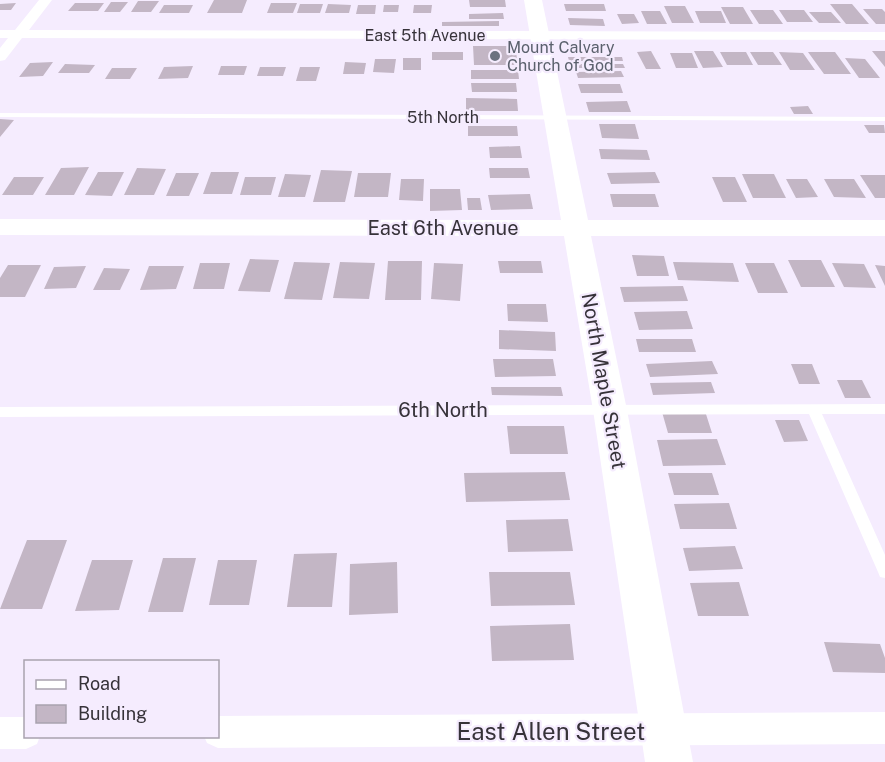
<svg xmlns="http://www.w3.org/2000/svg" width="885" height="762" font-family="'Public Sans',sans-serif">
<style>
.building{fill:#c3b6c5}
.lines{fill:none;stroke-linecap:round;stroke-linejoin:round}
.lane{fill:#fff;fill-rule:evenodd}
.street{fill:#fff;fill-rule:evenodd}
.secondary{fill:#fff;fill-rule:evenodd}
.worship-dot{fill:#6b7280;stroke:#f5ecfe;stroke-width:2}
.labels{text-anchor:middle;dominant-baseline:central;stroke-width:4.5;stroke-linejoin:round;paint-order:stroke}
.far-street-label{font-size:16px;fill:#363239;stroke:#f5ecfe}
.far-worship-label{font-size:16px;fill:#5b616d;stroke:#f5ecfe;text-anchor:start}
.street-label{font-size:20px;fill:#363239;stroke:#f5ecfe}
.near-street-label{font-size:24px;fill:#363239;stroke:#f5ecfe}
</style>
<rect width="100%" height="100%" fill="#f5ecfe"/>
<!-- building -->
<path class="building" d="M214,0H247L242,13H207Z
M469,0H505L506,7H470Z
M138,1H159L151,12H131Z
M111,2H128L120,12H104Z
M16,3L11,10H0V4Z
M75,3H104L98,11H68Z
M271,3H297L293,13H267Z
M300,4H323L320,13H297Z
M328,4L351,5L349,13H325Z
M564,4H604L606,11H566Z
M830,4H852L869,24H846Z
M164,5H193L189,13H159Z
M358,5H376L375,14H356Z
M384,5H399L398,12H383Z
M414,5H432L431,13H413Z
M664,6H685L694,23H672Z
M721,7H743L753,24H730Z
M863,9H882L885,12V24H876Z
M750,10H773L783,24H759Z
M779,10H804L813,22H787Z
M641,11H660L667,24H647Z
M695,11H721L726,23H700Z
M809,12H831L841,23H819Z
M503,13L504,19H469V14Z
M617,14H634L639,23L622,24Z
M568,18L603,19L605,26L570,25Z
M499,21V26H442V22Z
M473,46H515L518,65H474Z
M651,51L661,69H646L637,52Z
M694,51H713L723,67L703,68Z
M872,51H885V67Z
M432,52H463V60H432Z
M720,52H746L753,65H727Z
M750,52H773L782,65H758Z
M779,52L803,53L815,70H790Z
M808,52H835L851,74H824Z
M670,53H692L698,68H676Z
M568,57H622L623,61H569Z
M403,58H421V70H403Z
M845,58L865,59L880,78H859Z
M375,59H396L394,73L373,72Z
M53,62L43,76L19,77L30,63Z
M345,62L366,63L364,74H343Z
M65,64L95,65L89,73H58Z
M576,64H623L625,68H578Z
M193,66L188,78L158,79L164,67Z
M221,66H247L244,75H218Z
M260,67H286L283,76H257Z
M300,67H320L316,81H296Z
M112,68H137L130,79H105Z
M471,70H518L519,79H471Z
M621,71L624,77L578,78L576,72Z
M471,83H516L517,92H472Z
M578,84H620L623,93H581Z
M466,98L517,99L518,111H466Z
M627,101L631,112H589L586,102Z
M808,106L813,114H794L790,107Z
M0,119L14,120L0,137Z
M599,124H635L639,139L602,138Z
M864,125H884L885,133H869Z
M468,126H517L518,136H468Z
M520,146L522,158H490L489,147Z
M599,149L647,150L650,160L601,159Z
M89,167L74,195H45L61,168Z
M137,168L166,169L154,195H124Z
M489,168H528L530,178H490Z
M321,170L352,171L345,202H313Z
M98,172H124L112,196L85,195Z
M211,172H239L232,194H203Z
M655,172L660,183L611,184L607,173Z
M176,173H199L189,196H166Z
M358,173H391L388,197H354Z
M285,174L311,175L305,197H278Z
M742,174H774L786,198H753Z
M860,175H885V198H875Z
M14,177H44L33,195H2Z
M245,177H276L271,195H240Z
M712,177H735L747,202H723Z
M401,179H424L423,201L399,200Z
M786,179H807L818,197L796,198Z
M824,179H854L866,198L834,197Z
M430,189H460L462,210L430,211Z
M530,194L533,209L491,210L488,195Z
M610,194H655L659,207H613Z
M467,198H480L482,210H468Z
M632,255L664,256L669,276H637Z
M250,259L279,260L270,292L238,291Z
M788,260H821L835,287H801Z
M388,261H422L421,300H385Z
M498,261H541L543,273H500Z
M294,262L330,263L322,300L284,299Z
M340,262L375,263L369,299L333,298Z
M673,262L733,263L739,282L678,280Z
M200,263H230L224,289H193Z
M434,263L463,264L460,301L431,299Z
M745,263H774L788,293H758Z
M832,263L864,264L876,288L844,287Z
M8,265H41L25,297H0V278Z
M875,265L885,266V286Z
M86,266L76,288L44,289L54,267Z
M149,266H184L176,289L140,290Z
M104,268L130,269L120,290H93Z
M683,286L688,301L624,302L620,287Z
M507,304H546L548,322L508,321Z
M687,311L693,329L639,330L634,312Z
M499,330L555,332L556,351L499,349Z
M636,339H692L696,352H639Z
M493,359H553L556,376L495,377Z
M712,361L718,374L650,377L646,364Z
M791,364H812L820,384H799Z
M837,380H862L871,398H845Z
M711,382L715,393L653,395L650,383Z
M491,387H561L563,396L492,395Z
M705,411L712,433H668L662,412Z
M775,420H799L808,441L784,442Z
M507,426H564L568,454H510Z
M717,439L726,465L663,466L657,440Z
M565,472L570,500L466,502L464,473Z
M668,473H712L719,495H674Z
M729,503L737,529H680L674,504Z
M568,519L573,551L508,552L506,520Z
M27,540H67L42,609H0Z
M735,546L743,569L689,571L683,548Z
M337,553L332,607H287L294,554Z
M163,558H196L183,612H148Z
M92,560H133L119,610L75,611Z
M218,560H257L249,605H209Z
M397,562L398,613L349,615L350,564Z
M489,572H570L575,605L491,606Z
M739,582L749,616H698L690,583Z
M570,624L574,660L492,661L490,626Z
M824,642L880,644L885,658V673L833,672Z"/>
<g class="lines">
<!-- lane -->
<path class="lane" d="M0,113L885,117V121L0,117Z
M885,404V414H822L885,555V578L880,577L878,572L809,414L0,417V407Z"/>
<!-- street -->
<path class="street" d="M39,0H52L29,30L885,32V40L22,38L5,60L0,61V48L8,38H0V30H15Z
M885,712V744L218,748L207,743L204,736H218V716Z
M0,717H26V736H40L37,744L26,749H0Z"/>
<!-- secondary -->
<path class="secondary" d="M524,0H542L588,220H885V236H591L627,410L693,762H645L593,410L564,236L0,235V219L561,220Z"/>
</g>
<!-- markers -->
<circle class="worship-dot" cx="495" cy="56" r="6"/>
<g class="labels">
<!-- far-street labels -->
<g class="far-street-label">
<text x="425" y="35">East 5th Avenue</text>
<text x="443" y="117">5th North</text>
</g>
<!-- far-worship labels -->
<g class="far-worship-label">
<text x="507" y="47">Mount Calvary<tspan x="507" dy="18">Church of God</tspan></text>
</g>
<!-- street labels -->
<g class="street-label">
<text x="443" y="228">East 6th Avenue</text>
<text transform="translate(604 381) rotate(80)">North Maple Street</text>
<text x="443" y="410">6th North</text>
</g>
<!-- near-street labels -->
<g class="near-street-label">
<text x="551" y="731">East Allen Street</text>
</g>
</g>
<!-- legend -->
<rect x="24" y="660" width="195" height="78" fill="#f5ecfe" stroke="#a9a2af" stroke-width="1.5"/>
<rect x="36" y="680" width="30" height="9" fill="#ffffff" stroke="#a9a2af" stroke-width="1.5"/>
<text x="78" y="690" font-size="18" fill="#363239">Road</text>
<rect x="36" y="705" width="30" height="18" fill="#c3b6c5" stroke="#a9a2af" stroke-width="1.5"/>
<text x="78" y="720" font-size="18" fill="#363239">Building</text>
</svg>
